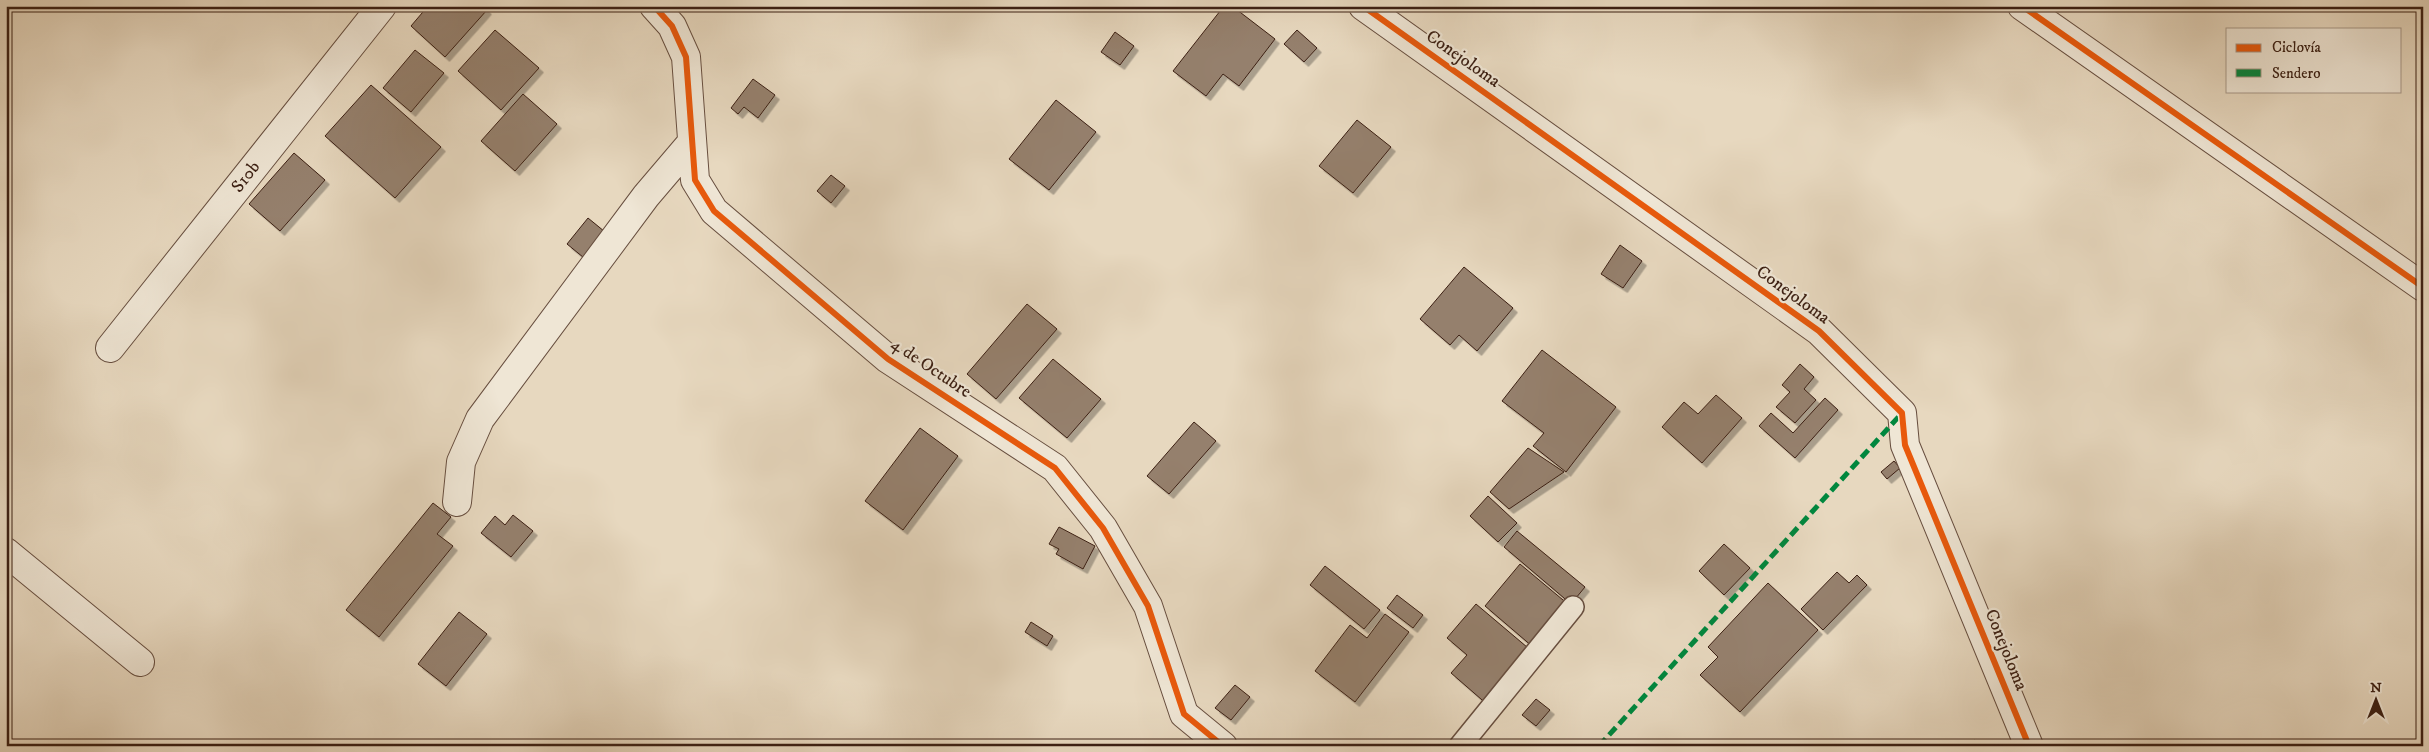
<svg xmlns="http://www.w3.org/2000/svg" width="2429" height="752" font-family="'IM FELL DW Pica',serif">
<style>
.building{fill:#95806d;stroke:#3c2014;filter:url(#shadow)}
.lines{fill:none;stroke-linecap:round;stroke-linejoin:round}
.lane-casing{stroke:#674e3f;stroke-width:24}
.street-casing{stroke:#674e3f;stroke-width:30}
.lane{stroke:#efe6d5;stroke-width:21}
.street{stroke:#efe6d5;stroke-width:28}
.quiet{stroke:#00873e;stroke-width:5;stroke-dasharray:10 5;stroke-linecap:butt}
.cycleway-casing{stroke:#efe6d5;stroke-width:9}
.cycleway{stroke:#e8590c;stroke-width:6}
.labels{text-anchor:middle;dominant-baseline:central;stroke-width:4.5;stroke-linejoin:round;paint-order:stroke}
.street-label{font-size:18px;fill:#3c2014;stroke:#efe6d5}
</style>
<defs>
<filter id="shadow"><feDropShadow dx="4.5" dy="4.5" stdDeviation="0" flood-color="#0004"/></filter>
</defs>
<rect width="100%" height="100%" fill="#e7d8bf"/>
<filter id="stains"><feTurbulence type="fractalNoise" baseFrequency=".004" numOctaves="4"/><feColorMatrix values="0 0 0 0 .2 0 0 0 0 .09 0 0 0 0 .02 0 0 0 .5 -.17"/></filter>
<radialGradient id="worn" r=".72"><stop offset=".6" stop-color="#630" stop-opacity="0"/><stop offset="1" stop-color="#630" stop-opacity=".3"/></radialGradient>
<!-- building -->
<path class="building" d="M428,6H483L487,10L445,57L411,26Z
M1224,6H1232L1275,39L1239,86L1223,74L1206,96L1173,71Z
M495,30L539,68L501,110L458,71Z
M1297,30L1317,48L1304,62L1284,44Z
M1115,32L1134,46L1120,65L1101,52Z
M415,50L444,73L411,112L383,88Z
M753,79L775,95L758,118L744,107L738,114L731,108Z
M371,85L441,147L395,198L325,136Z
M523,94L557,124L515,171L481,141Z
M1056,100L1096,132L1049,190L1009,159Z
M1357,120L1391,147L1353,193L1319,166Z
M294,153L325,180L280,231L249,204Z
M831,175L845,186L831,203L817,191Z
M588,218L610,236L589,262L567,244Z
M1620,245L1642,261L1623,288L1601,274Z
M1464,267L1513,308L1477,351L1459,335L1450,345L1420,319Z
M1027,304L1057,329L996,399L967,374Z
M1542,350L1616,407L1566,472L1533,446L1544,433L1502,401Z
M1053,359L1101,399L1067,438L1019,398Z
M1800,364L1814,377L1804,389L1816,400L1795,423L1776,407L1790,392L1782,385Z
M1716,395L1742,418L1702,463L1662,427L1684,402L1698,414Z
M1825,398L1838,410L1795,458L1759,426L1771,413L1793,433Z
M1194,422L1216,441L1169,494L1147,476Z
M920,428L958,456L903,530L865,501Z
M1528,448L1564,472L1509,509L1490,492Z
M1894,461L1900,468L1887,479L1881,472Z
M1488,496L1517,523L1498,542L1470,516Z
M433,503L451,517L437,534L453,546L379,637L346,610Z
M513,515L533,531L511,557L481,533L495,516L505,525Z
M1059,527L1095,546L1083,569L1056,554L1059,549L1049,544Z
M1517,531L1585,587L1571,604L1504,547Z
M1724,544L1750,568L1724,595L1699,571Z
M1520,564L1569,605L1533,647L1485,606Z
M1325,566L1380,610L1364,629L1310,585Z
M1837,572L1849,583L1857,575L1867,585L1823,630L1801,609Z
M1768,583L1818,630L1740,712L1700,675L1718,657L1708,647Z
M1397,595L1423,615L1413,628L1387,608Z
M1476,604L1534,653L1489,706L1451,673L1467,655L1447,638Z
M459,612L487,634L446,686L418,664Z
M1385,614L1409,632L1355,702L1315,671L1350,625L1367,638Z
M1031,622L1053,636L1047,646L1025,632Z
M1235,685L1250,697L1231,720L1215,708Z
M1536,699L1550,710L1536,726L1522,715Z
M1975,740L1977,744L1981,741L1984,746H1966Z"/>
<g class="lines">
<!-- lane casing -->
<g class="lane-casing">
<path id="lane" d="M1460,746L1573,607"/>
</g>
<!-- street casing -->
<g class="street-casing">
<path id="street" d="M654,6L672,26L686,57L695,180L714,211L888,359L1055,468L1103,528L1148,606L1184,714L1223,746
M1363,6L1819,331L1902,413L1905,445L2029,746
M2022,6L2423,287
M110,348L382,6
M457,502L461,462L480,419L646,196L692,142
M6,552L140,662"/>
</g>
<!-- lane -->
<use href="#lane" class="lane"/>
<!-- street -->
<use href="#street" class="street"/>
<!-- quiet -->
<path class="quiet" d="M1599,746L1902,413"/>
<!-- cycleway casing -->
<g class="cycleway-casing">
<path id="cycleway" d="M654,6L672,26L686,57L695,180L714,211L888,359L1055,468L1103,528L1148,606L1184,714L1223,746
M1363,6L1819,331L1902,413L1905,445L2029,746
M2022,6L2423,287"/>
</g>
<!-- cycleway -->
<use href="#cycleway" class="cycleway"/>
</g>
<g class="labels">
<!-- street labels -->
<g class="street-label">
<text transform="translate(1463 59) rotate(35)">Conejoloma</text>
<text transform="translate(246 177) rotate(-52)">S10b</text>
<text transform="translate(1793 295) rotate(36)">Conejoloma</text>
<text transform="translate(931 368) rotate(34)">4 de Octubre</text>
<text transform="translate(2006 650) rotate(68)">Conejoloma</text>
</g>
</g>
<!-- margin -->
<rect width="2429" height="752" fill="none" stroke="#e7d8bf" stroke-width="25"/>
<rect x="8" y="8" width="2414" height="737" fill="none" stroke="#3c2014" stroke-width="2.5"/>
<rect x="12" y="12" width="2404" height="727" fill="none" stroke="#3c2014"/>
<!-- legend -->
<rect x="2226" y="28" width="175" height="65" fill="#efe6d5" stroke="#a79788"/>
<rect x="2236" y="44" width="25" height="8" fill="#e8590c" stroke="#a79788"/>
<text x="2272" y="52" font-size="15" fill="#3c2014">Ciclovía</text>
<rect x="2236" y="69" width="25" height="8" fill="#00873e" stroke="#a79788"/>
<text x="2272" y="78" font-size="15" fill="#3c2014">Sendero</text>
<!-- north arrow -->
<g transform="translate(2376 700)" stroke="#efe6d5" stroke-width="4" paint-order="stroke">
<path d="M0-4L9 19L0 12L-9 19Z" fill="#3c2014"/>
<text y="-8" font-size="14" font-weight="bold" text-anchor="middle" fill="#3c2014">N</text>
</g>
<rect width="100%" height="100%" filter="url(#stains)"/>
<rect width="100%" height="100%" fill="url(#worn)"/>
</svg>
